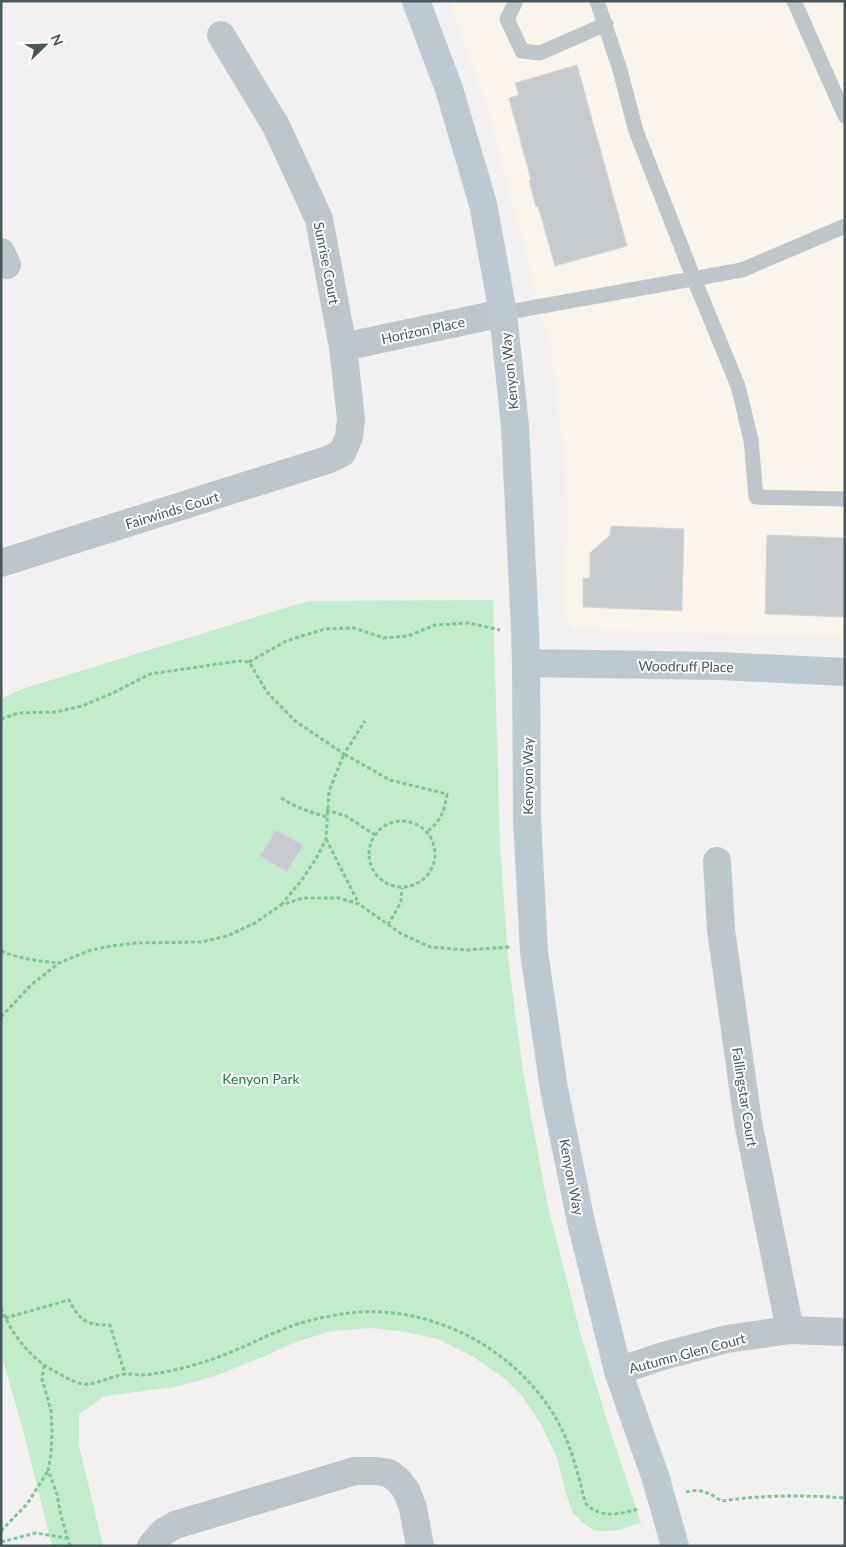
<svg xmlns="http://www.w3.org/2000/svg" width="846" height="1547" font-family="Lato,sans-serif">
<style>
.commercial{fill:#fbf4eb}
.green{fill:#c2eccc}
.building{fill:#c7cbcf;stroke:#d4d7da}
.lines{fill:none;stroke-linecap:round;stroke-linejoin:round}
.path{stroke:#7cc797;stroke-width:3;stroke-dasharray:4 2.5;stroke-linecap:butt}
.lane{stroke:#bcc6cb;stroke-width:15}
.street{stroke:#bcc6cb;stroke-width:28}
.secondary{stroke:#bdc9d0;stroke-width:28}
.labels{text-anchor:middle;dominant-baseline:central;stroke-width:4;stroke-linejoin:round;paint-order:stroke}
.street-label{font-size:14px;fill:#49565c;stroke:#fff}
.park-label{font-size:14px;fill:#1f783e;stroke:#fff}
</style>
<rect width="100%" height="100%" fill="#f2f0f0"/>
<!-- commercial -->
<path class="commercial" d="M450,1H845V638L573,629L563,614V554L569,534L566,475L551,347L488,111Z"/>
<!-- green -->
<path class="green" d="M493,600L500,845L508,958L523,1072L548,1207L581,1336L611,1433L641,1523L615,1531H595L584,1524L573,1513L566,1494L557,1458L542,1426L522,1396L505,1379L472,1356L438,1339L405,1332L372,1328L331,1331L296,1342L258,1359L215,1376L175,1387L105,1396L79,1414V1446L103,1546H52L23,1430L1,1353V699L22,689L308,601Z"/>
<!-- building -->
<path class="building" d="M577,65L627,246L555,266L538,206L536,207L529,181L531,180L509,98L519,95L515,83Z
M611,526L684,529L682,611L583,607V578H590V553L610,535Z
M767,535L845,538V617L765,614Z
M276,830L303,845L287,872L260,856Z"/>
<g class="lines">
<!-- path -->
<path class="path" d="M249,662L286,641L325,629L354,628L384,638L408,636L435,625L469,623L500,630
M1,719L18,713L56,712L82,706L115,692L150,674L239,661L249,662L267,692L295,721L344,754L365,721
M281,798C295,807 310,812 327,817
M326,810L346,816L375,835
M369 854a33 33 0 1 1 66 0a33 33 0 1 1-66 0Z
M326,839L359,904
M281,905L301,881L317,857L326,839L329,791L344,754L390,780L447,794C444,813 441,820 426,833
M388,925L401,902L402,888
M1,951C20,959 39,961 59,963
M1,1017L31,985L59,963L91,950L111,946L137,943L201,942L227,936L255,923L281,905L303,898H339L359,904L400,933L430,947L467,950L510,947
M1,1308C9,1329 25,1351 44,1365C50,1369 57,1372 63,1376C71,1380 79,1385 88,1384C100,1383 112,1376 125,1374C131,1374 137,1375 143,1375C165,1373 189,1367 210,1360C240,1350 268,1334 297,1324C314,1319 332,1315 349,1313C424,1304 503,1342 546,1403C560,1422 570,1445 576,1468C580,1480 582,1492 586,1504C601,1519 620,1514 638,1509
M5,1318L69,1300C79,1320 87,1326 110,1325L125,1374
M44,1365L42,1379L51,1410L52,1432L51,1454L48,1470L57,1494L61,1516L70,1546
M686,1492C701,1488 710,1493 721,1501C762,1495 803,1495 845,1498
M1,1531L27,1504L48,1471
M1,1542L36,1533L66,1538"/>
<!-- lane -->
<path class="lane" d="M516,1L507,19L522,51L540,53L606,24
M597,1L620,70L636,131L694,279L738,386L751,440L756,497L845,499
M794,1L845,116
M503,313L742,270L845,226"/>
<!-- street -->
<path class="street" d="M1,252L7,265
M343,347L503,313
M1,563L327,460L342,453L349,437L351,419L343,347L319,219L276,126L221,35
M717,861L721,930L748,1122L790,1330
M618,1371L663,1356L727,1339L790,1330L845,1332
M151,1546L163,1532L175,1525L355,1471H376L389,1473L399,1481L406,1490L413,1508L420,1546"/>
<!-- secondary -->
<path class="secondary" d="M416,1L449,89L483,204L503,313L515,426L525,629L526,663L527,818L534,952L554,1089L581,1222L618,1371L656,1479L675,1546
M526,663L718,666L845,672"/>
</g>
<g class="labels">
<!-- street labels -->
<g class="street-label">
<text transform="translate(327 263) rotate(79)">Sunrise Court</text>
<text transform="translate(423 330) rotate(-12)">Horizon Place</text>
<text transform="translate(509 371) rotate(-96)">Kenyon Way</text>
<text transform="translate(172 510) rotate(-17)">Fairwinds Court</text>
<text transform="translate(686 666) rotate(1)">Woodruff Place</text>
<text transform="translate(527 776) rotate(-90)">Kenyon Way</text>
<text transform="translate(745 1097) rotate(81)">Fallingstar Court</text>
<text transform="translate(572 1177) rotate(79)">Kenyon Way</text>
<text transform="translate(687 1353) rotate(-15)">Autumn Glen Court</text>
</g>
<!-- park labels -->
<g class="park-label">
<text x="261" y="1078">Kenyon Park</text>
</g>
</g>
<!-- border -->
<rect width="846" height="1547" fill="none" stroke="#49565c" stroke-width="5"/>
<!-- north arrow -->
<g transform="translate(45 45) rotate(67)" stroke="#ffffff" stroke-width="4" paint-order="stroke">
<path d="M0-4L9 19L0 12L-9 19Z" fill="#49565c"/>
<text y="-8" font-size="14" font-weight="bold" text-anchor="middle" fill="#49565c">N</text>
</g>
</svg>
